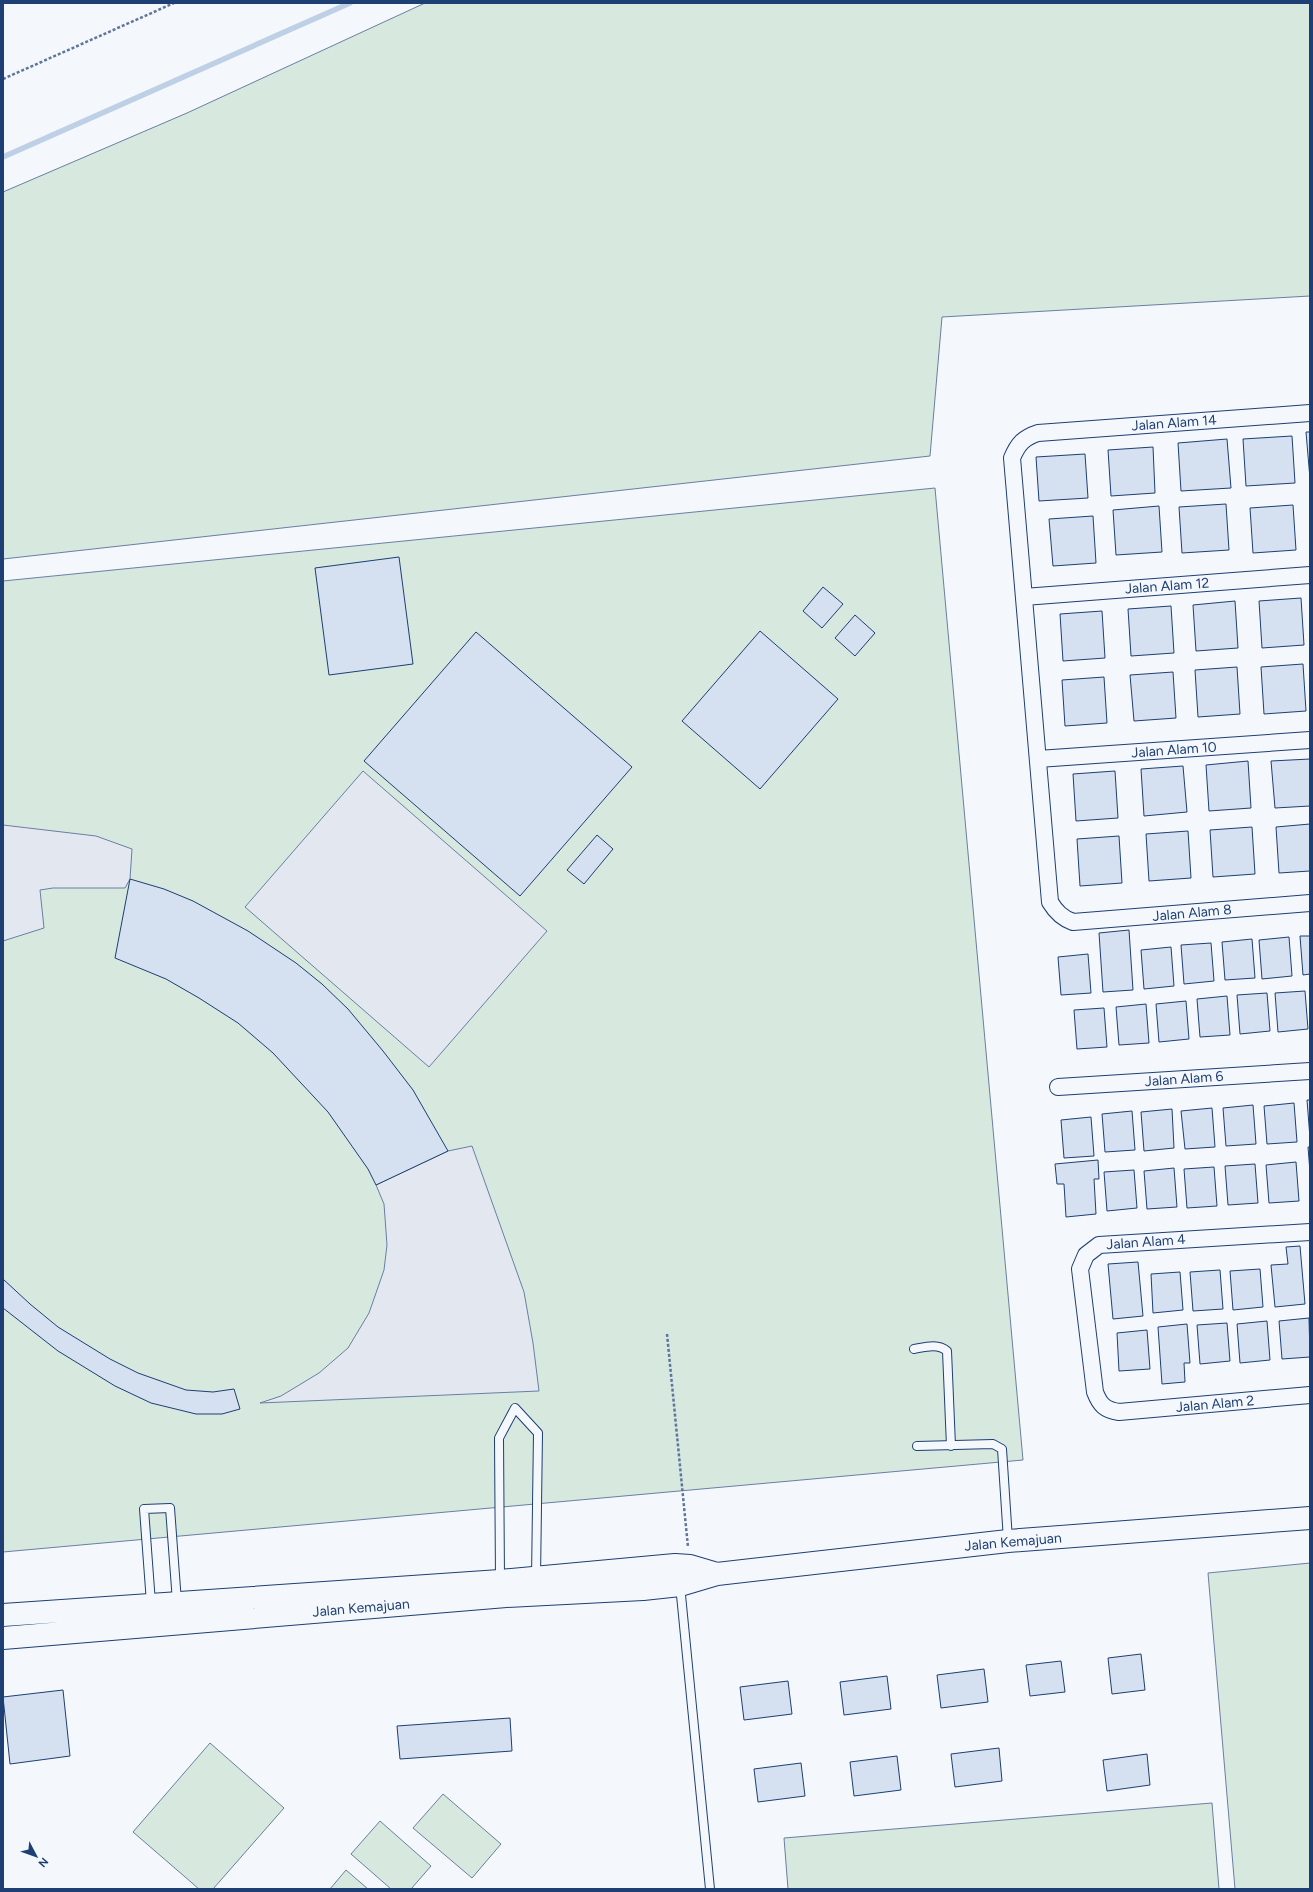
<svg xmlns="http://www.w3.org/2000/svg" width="1313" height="1892" font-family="Figtree,sans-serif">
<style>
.green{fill:#d7e8df;stroke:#687fa3}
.parking{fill:#e3e8f0;stroke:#687fa3}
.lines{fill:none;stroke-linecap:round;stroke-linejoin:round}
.stream{stroke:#bed0e5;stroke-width:5.5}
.building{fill:#d5e0f0;stroke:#1d3f73}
.lane-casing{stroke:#1d3f73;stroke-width:10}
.street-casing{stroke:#1d3f73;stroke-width:18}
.secondary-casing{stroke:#1d3f73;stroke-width:24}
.path{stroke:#5e769c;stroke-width:2.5;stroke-dasharray:3 2;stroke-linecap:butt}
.lane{stroke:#f4f7fb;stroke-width:8}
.street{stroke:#f4f7fb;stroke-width:16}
.secondary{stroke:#f4f7fb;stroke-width:22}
.labels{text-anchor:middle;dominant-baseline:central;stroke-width:3;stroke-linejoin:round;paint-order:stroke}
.street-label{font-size:14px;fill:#1d3f73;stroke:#f4f7fb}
</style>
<rect width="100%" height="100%" fill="#f4f7fb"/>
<!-- green -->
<path class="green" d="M425,3H1310V296L942,317L930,456L3,559V192L187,113Z
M935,488L1023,1460L3,1552V581Z
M1310,1563V1889H1235L1208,1573Z
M210,1743L284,1808L213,1889H199L133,1832Z
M443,1794L501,1844L472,1878L413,1828Z
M1212,1803L1219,1889H788L784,1838Z
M380,1821L431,1866L411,1889H391L351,1854Z
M346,1870L368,1889H330Z"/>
<!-- parking -->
<path class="parking" d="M363,771L547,931L429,1067L245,907Z
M3,825L96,836L132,849L130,879L125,888H53L40,890L44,928L3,941Z
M472,1146L524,1292L533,1343L539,1391L260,1403L281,1396L319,1373L348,1348L369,1313L384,1270L387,1245L384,1204L376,1185L448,1151Z"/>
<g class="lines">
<!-- stream -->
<path class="stream" d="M3,157L350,3"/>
</g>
<!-- building -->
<path class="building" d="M1306,432H1310V479Z
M1292,436L1295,483L1246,486L1243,439Z
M1227,439L1231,488L1181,491L1178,443Z
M1153,447L1155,493L1111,496L1108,450Z
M1085,454L1088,498L1039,501L1036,457Z
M1226,504L1229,550L1182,553L1179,507Z
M1293,505L1296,550L1253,553L1250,508Z
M1159,506L1162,552L1116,555L1113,510Z
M1093,516L1096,563L1053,566L1049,519Z
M399,557L413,664L329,675L315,568Z
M823,587L843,604L822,628L803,611Z
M1301,598L1304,645L1262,648L1259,601Z
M1235,601L1238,648L1196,651L1193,605Z
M1171,606L1174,653L1131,656L1128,609Z
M1102,611L1105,658L1063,661L1060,614Z
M855,615L875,633L855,656L835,638Z
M760,631L838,699L760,789L682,721Z
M476,632L632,767L520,896L364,761Z
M1303,664L1306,711L1264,714L1261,667Z
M1237,667L1240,714L1198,717L1195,670Z
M1173,672L1176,718L1134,721L1130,675Z
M1104,677L1107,723L1065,726L1062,680Z
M1310,759V806L1275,808L1271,761Z
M1248,761L1251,808L1209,811L1206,765Z
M1183,766L1187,812L1144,816L1141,769Z
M1115,771L1118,818L1076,821L1073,774Z
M1310,824V871L1279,873L1276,827Z
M1252,827L1255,874L1213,877L1210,830Z
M1188,831L1191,878L1149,881L1146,834Z
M597,835L613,849L584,884L567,870Z
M1119,836L1122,883L1080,886L1077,839Z
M130,879L164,889L193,901L248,931L296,963L322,984L348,1009L383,1051L413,1090L448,1151L376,1185L368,1169L328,1112L273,1053L238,1023L199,998L166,979L115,958Z
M1129,930L1133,990L1103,992L1099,933Z
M1300,936H1310V974L1303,975Z
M1289,937L1292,976L1262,979L1259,940Z
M1252,939L1255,978L1225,980L1222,942Z
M1211,943L1214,981L1184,984L1181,945Z
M1171,947L1174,986L1144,989L1141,950Z
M1088,954L1091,993L1061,995L1058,957Z
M1305,991L1308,1029L1278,1032L1275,993Z
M1267,993L1270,1031L1240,1034L1237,995Z
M1227,996L1230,1035L1200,1037L1197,999Z
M1186,1001L1189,1039L1159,1042L1156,1004Z
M1146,1004L1149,1043L1119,1045L1116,1007Z
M1104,1008L1107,1047L1077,1049L1074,1010Z
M1307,1100H1310V1138Z
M1294,1103L1297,1142L1267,1144L1264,1106Z
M1253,1105L1256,1144L1226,1146L1223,1108Z
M1212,1108L1215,1147L1185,1149L1181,1111Z
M1172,1109L1174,1148L1144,1151L1141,1112Z
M1132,1111L1135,1150L1105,1152L1102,1114Z
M1091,1117L1094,1156L1064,1158L1061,1120Z
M1308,1147H1310V1172Z
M1098,1160L1099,1179H1094L1096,1214L1066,1217L1064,1184H1057L1055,1164Z
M1296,1162L1299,1201L1269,1203L1266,1165Z
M1255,1164L1258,1203L1228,1205L1225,1166Z
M1214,1167L1217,1206L1187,1208L1184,1169Z
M1174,1168L1177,1207L1147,1209L1144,1171Z
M1134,1170L1137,1208L1107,1211L1104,1172Z
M1300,1246L1305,1304L1275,1307L1271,1265L1288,1264L1286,1247Z
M1138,1262L1143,1316L1113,1319L1108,1264Z
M1260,1269L1263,1307L1233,1310L1230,1271Z
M1220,1270L1223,1309L1193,1311L1190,1272Z
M1180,1272L1183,1310L1153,1313L1151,1274Z
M3,1279L30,1304L58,1327L110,1359L138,1373L186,1390L213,1392L234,1389L240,1409L222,1414H196L151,1403L115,1386L58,1351L3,1308Z
M1309,1318L1310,1357L1282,1359L1279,1321Z
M1267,1321L1270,1360L1240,1363L1237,1324Z
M1227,1323L1230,1361L1200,1364L1197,1325Z
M1187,1324L1190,1363H1184L1185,1382L1162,1384L1158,1327Z
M1147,1330L1150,1369L1119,1371L1117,1333Z
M1141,1654L1145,1690L1112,1694L1108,1658Z
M1061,1661L1065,1692L1030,1696L1026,1665Z
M984,1669L988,1702L941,1708L937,1675Z
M887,1676L891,1709L844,1715L840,1682Z
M788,1681L792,1714L744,1720L740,1687Z
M63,1690L70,1756L10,1764L3,1697Z
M510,1718L512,1751L400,1759L397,1726Z
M999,1748L1002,1781L955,1787L951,1754Z
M1147,1754L1150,1785L1107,1791L1103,1760Z
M897,1756L901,1790L854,1796L850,1762Z
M801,1763L805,1796L758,1802L754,1769Z"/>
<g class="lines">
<!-- lane casing -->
<g class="lane-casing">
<path id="lane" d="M914,1349C925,1347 938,1343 947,1351L951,1446
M917,1446L993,1444L1002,1449L1008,1540
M500,1580L499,1438L515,1408L538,1433L536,1578
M680,1585L710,1889
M151,1603L144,1509L170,1508L177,1602"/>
</g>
<!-- street casing -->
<g class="street-casing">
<path id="street" d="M1310,413L1038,433C1023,438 1018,444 1012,458L1050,902C1056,912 1062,918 1073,922L1310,903
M1024,597L1310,575
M1038,759L1310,740
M1058,1087L1310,1071
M1310,1232L1099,1245L1086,1255L1080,1269L1095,1392C1100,1405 1105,1410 1119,1412L1310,1395"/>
</g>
<!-- secondary casing -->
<g class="secondary-casing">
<path id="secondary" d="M3,1615L500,1581L675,1565L690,1566L717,1574
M3,1638L506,1596L643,1589L680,1585L717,1574L1008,1541L1310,1518"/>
</g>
<!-- path -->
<path class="path" d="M3,79L174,3
M667,1334L688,1547"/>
<!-- lane -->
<use href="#lane" class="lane"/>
<!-- street -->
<use href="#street" class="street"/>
<!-- secondary -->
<use href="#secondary" class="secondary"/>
</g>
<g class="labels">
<!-- street labels -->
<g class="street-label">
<text transform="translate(1174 423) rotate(-4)">Jalan Alam 14</text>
<text transform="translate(1167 586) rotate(-4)">Jalan Alam 12</text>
<text transform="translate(1174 750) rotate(-4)">Jalan Alam 10</text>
<text transform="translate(1192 913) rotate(-5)">Jalan Alam 8</text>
<text transform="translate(1184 1079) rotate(-4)">Jalan Alam 6</text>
<text transform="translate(1146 1242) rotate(-4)">Jalan Alam 4</text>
<text transform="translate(1215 1404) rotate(-5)">Jalan Alam 2</text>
<text transform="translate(1013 1542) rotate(-5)">Jalan Kemajuan</text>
<text transform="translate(361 1608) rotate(-5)">Jalan Kemajuan</text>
</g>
</g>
<!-- border -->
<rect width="1313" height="1892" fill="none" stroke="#1d3f73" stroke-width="8"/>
<!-- north arrow -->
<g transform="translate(36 1856) rotate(131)" stroke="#f4f7fb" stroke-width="3" paint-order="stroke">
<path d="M0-3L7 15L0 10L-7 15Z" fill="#1d3f73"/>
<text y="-6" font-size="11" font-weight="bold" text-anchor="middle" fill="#1d3f73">N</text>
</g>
</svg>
